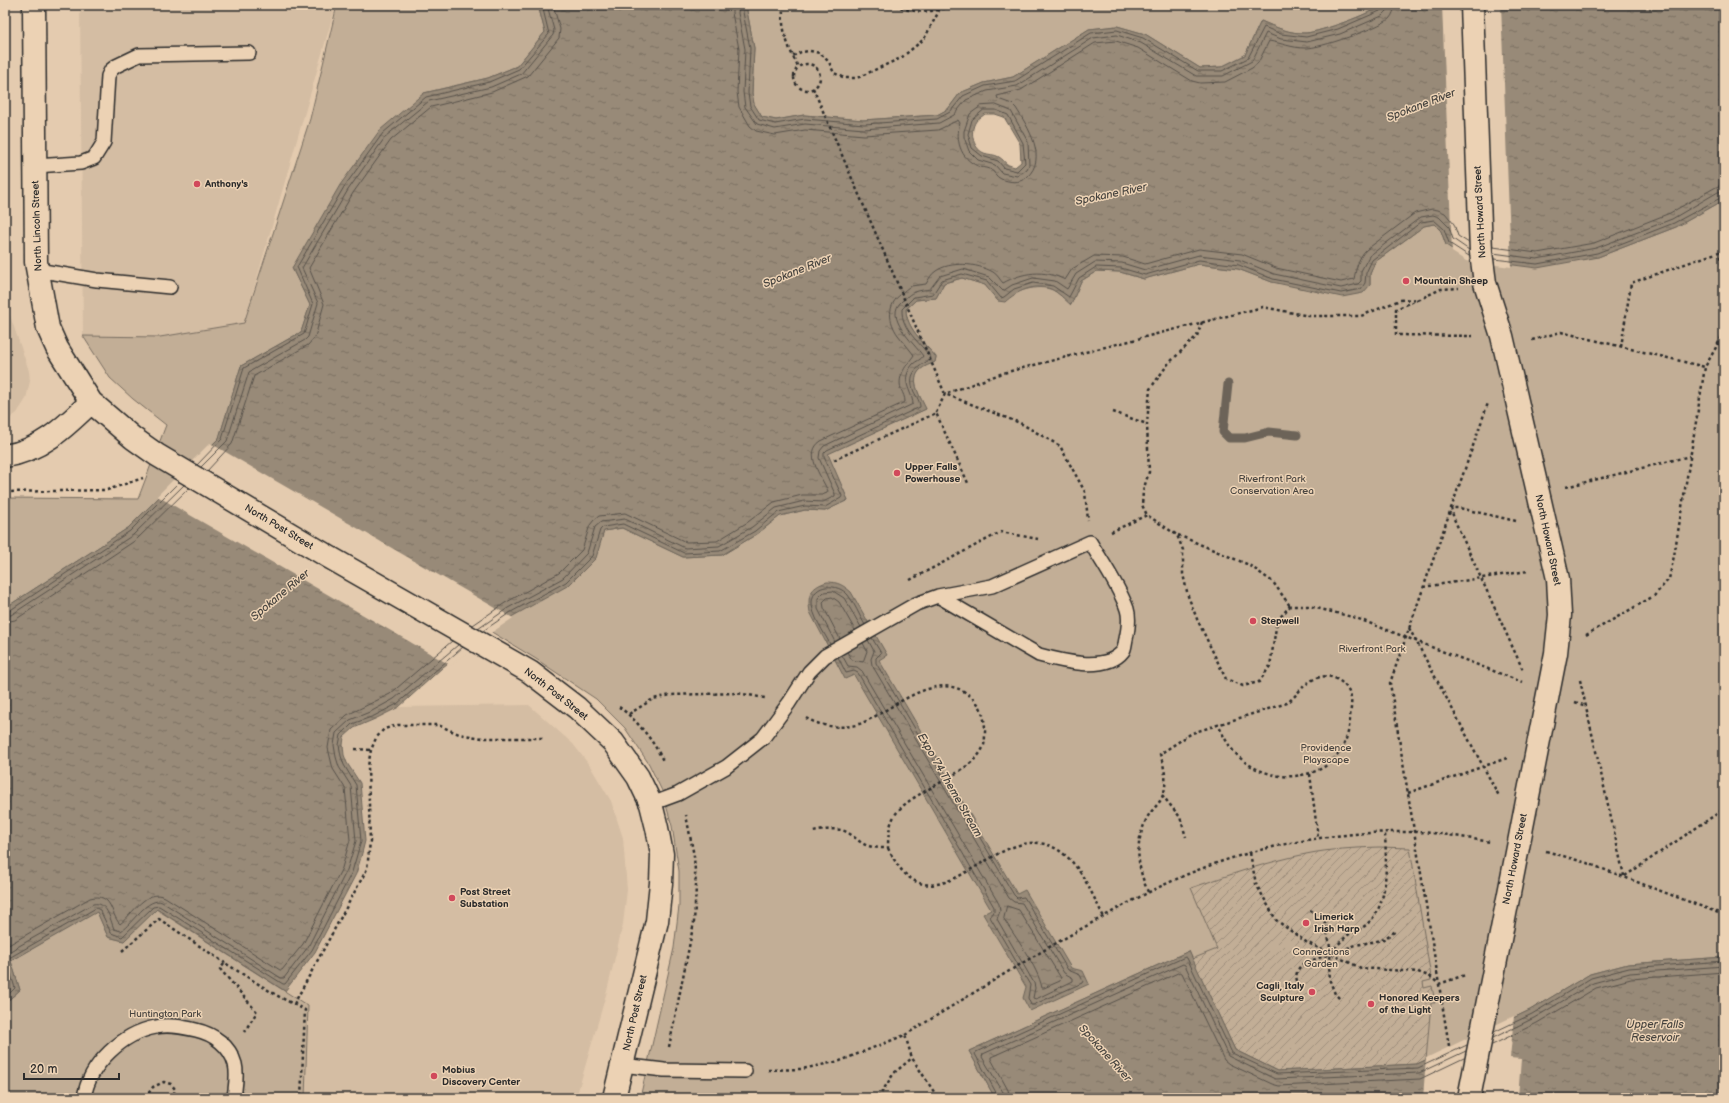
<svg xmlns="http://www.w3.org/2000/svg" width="1729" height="1103" font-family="'Balsamiq Sans',sans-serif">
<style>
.built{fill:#d4bda3}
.park{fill:#c2ae96;stroke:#766c60}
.garden{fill:url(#garden-furrows);stroke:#766c60}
.water{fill:url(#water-ripples);stroke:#6c6459;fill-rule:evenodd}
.pier{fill:#e4cbaf}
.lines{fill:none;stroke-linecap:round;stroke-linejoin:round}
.shore{stroke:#57514a;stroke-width:1}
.stream{stroke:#6c6459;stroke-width:9}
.lane-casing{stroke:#2b2b2b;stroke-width:16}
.street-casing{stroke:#2b2b2b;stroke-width:25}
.secondary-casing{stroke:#2b2b2b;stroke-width:25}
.path{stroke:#2b2b2b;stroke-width:2.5;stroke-dasharray:3 3;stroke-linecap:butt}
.lane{stroke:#ecd2b4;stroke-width:13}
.street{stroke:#ecd2b4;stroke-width:22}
.secondary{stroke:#ecd2b4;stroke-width:22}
.poi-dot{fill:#d1495b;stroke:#ecd2b4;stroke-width:1.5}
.labels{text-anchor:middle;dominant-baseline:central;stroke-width:3;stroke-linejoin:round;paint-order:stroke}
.poi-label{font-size:10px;font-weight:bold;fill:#2b2b2b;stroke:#ecd2b4;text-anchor:start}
.street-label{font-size:10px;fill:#2b2b2b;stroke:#ecd2b4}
.park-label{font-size:10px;fill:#494540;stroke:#ecd2b4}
.water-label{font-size:11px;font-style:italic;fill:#46433e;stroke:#ecd2b4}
</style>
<defs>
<pattern id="garden-furrows" width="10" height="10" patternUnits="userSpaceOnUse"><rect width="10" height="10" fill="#c2ae96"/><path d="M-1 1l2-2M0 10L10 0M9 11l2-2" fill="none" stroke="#9e8e7b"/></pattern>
<pattern id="water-ripples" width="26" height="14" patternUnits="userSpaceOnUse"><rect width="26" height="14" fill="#988a78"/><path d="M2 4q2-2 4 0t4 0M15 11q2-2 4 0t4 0" fill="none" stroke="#7c7163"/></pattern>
</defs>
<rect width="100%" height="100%" fill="#e4cbaf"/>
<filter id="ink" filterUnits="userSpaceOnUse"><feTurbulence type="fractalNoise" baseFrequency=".025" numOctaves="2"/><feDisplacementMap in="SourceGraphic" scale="8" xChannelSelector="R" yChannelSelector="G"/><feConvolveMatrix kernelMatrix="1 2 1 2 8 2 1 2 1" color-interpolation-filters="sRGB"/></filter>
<g filter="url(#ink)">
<!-- built -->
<path class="built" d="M80,5H336L244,323L160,337L83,336Z
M5,301L29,371L30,381L26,399L17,413L5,422Z
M529,705L573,744L590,766L611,801L623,838L627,890L623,924L607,991L576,1098H305L308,1006L285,991L315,952L356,874L361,857L365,841L360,783L347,763L344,755L343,745L344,737L354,728L375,719L399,707Z"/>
<!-- park -->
<path class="park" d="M337,5H538L545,32L517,66L488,78L424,93L292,268L310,305L301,332L241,366L219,438L128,528L5,608V498L138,499L166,425L133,399L110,378L83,336L160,337L244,323L310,119Z
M748,5H1381C1371,14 1320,32 1306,33C1290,34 1275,27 1261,21L1245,55L1221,67L1200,68L1145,34L1117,26L1089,29L1013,77L984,83L960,93L948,109L937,115L863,120L804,115L776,120L762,117L754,104L752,93L754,48L747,11Z
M1724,200V957L1628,964L1590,974L1530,1010L1426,1060L1192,959L1189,951L969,1051L995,1098H640L674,948L679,906V871L672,826L662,791L649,764L625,728L596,699L536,659L490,631L595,558L604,531L622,528L683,557L722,555L757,534L780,516L805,510L825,511L848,500L827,454L926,409C921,398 909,380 920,370C923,366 931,364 935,362L936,357C924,343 906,328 906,309L916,300L936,298L944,283L962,278L985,285L998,301C1015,293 1032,284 1050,289C1057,291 1065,300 1071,304L1081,281L1097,271L1120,272L1144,279L1199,264L1238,269L1272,282L1370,285V274L1375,262L1424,226L1434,224L1441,231L1446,245L1598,257L1676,227Z
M156,909L308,1006L305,1098H5V1003L20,990L11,961L97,911L108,937L124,941Z"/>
<!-- garden -->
<path class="garden" d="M1379,847L1410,848L1431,977V980L1423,982L1424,988L1432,986L1435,1003H1431L1426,1060L1417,1064L1278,1071L1235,1050L1192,959L1217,949L1191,888C1229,875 1267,862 1306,854C1330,849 1355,848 1379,847Z"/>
<!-- water -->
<path class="water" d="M538,5H748L747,11L754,48L752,93L754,104L762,117L776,120L804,115L863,120L937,115L948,109L960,93L984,83L1013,77L1089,29L1117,26L1145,34L1200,68L1221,67L1245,55L1261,21C1275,27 1290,34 1306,33C1320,32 1371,14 1381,5H1724V200L1676,227L1598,257L1537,268L1467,259L1446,245L1441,231L1434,224L1424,226L1375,262L1370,274V285L1363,293L1342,297L1272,282L1238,269L1199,264L1144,279L1120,272L1097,271L1081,281L1071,305C1065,300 1058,292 1051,289C1034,283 1017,291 1005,302L998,301L985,285L962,278L944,283L936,298L916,300L906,309C906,328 924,343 936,357L935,362C931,364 924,366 920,370C909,380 921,398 926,409L828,454L848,500L825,511L805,510L780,516L757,534L722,555L683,557L622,528L604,531L596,558L569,585L513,616L490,631L443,667L399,707L375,719L354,728L344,737L343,745L344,755L347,763L360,783L365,841L361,857L356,874L315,952L285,991L157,909L124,941L108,937L97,912L11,961L20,990L5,1003V608L128,528L219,438L241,366L301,332L310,305L292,268L340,185L380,130L424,93L488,78L517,66L545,32ZM985,114H995L1004,117L1020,144L1021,162L1015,167C1003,164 1007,162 999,157C994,154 989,155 984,153C972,148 969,129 977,120C979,118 983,116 985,114Z
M827,582C838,582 843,585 851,592L887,655L879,660L1017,894L1025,890L1071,968L1083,971L1089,984L1030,1011L1023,998L1026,987L983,914L991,910L854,675L845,679L810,612C807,596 810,587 827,582Z
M1189,951L1235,1050L1278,1071L1417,1064L1530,1010L1590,974L1628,964L1724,957V1098H995L969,1051Z"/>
<!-- pier -->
<path class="pier" d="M1442,5H1501L1511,267L1466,261L1452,252Z
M210,443L513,618L491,633L450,665L157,496Z
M1514,1016L1510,1058L1521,1059L1518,1098H1423L1426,1058Z"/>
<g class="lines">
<!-- shore -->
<path class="shore" d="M732,5V13L739,49L737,92L739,107L750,126L756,131L775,135L805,130L864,135L938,130L958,120L960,123C955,139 960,159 978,166C981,168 986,167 990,169C994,171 996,177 1001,179C1010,182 1019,184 1027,177C1048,158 1028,127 1016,108L1012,104L998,99L997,96L1021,90L1095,43L1116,41L1138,48L1192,81L1200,83L1225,82L1252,68L1258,63L1269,41C1281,43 1292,48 1305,48C1319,49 1378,28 1389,19C1393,15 1394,10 1395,5
M739,5L738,13L745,49L743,92L745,107L757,124L775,129L805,124L864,129L939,123L954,115L966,100L987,91L1017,86L1093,38L1117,35L1141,43L1196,76H1223L1252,61L1266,33L1281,39L1307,42L1340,34L1382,16L1387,11L1389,5
M744,5L743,12L750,48L748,93L750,106L759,120L775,124L805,119L864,124L937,119L950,112L963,96L985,86L1015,81L1091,33L1117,30L1143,38L1198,71H1222L1248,58L1264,27L1281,34L1306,37L1338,29L1380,11L1384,5
M996,105L1011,111L1028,142L1029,165L1027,169L1017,176L1002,173L995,165L978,160L969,151L964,137V131L970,114L981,106Z
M984,110H996L1008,115L1023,143L1025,163L1017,171L1004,168L998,161L982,156L972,148L968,134L972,120Z
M1493,247L1537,253L1594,243L1670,213L1716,187L1724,185
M1493,253L1537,259L1596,248L1672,219L1718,192L1724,191
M1494,259L1537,264L1597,253L1674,223L1724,196
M197,465L222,439L244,368L304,334L313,304L297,267L344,187L383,133L426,97L489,82L519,69L549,34L542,5
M201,467L227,441L249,372L305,340L308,337L318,303L302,268L348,190L386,136L429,101L491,87L521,74L553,35L554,30L547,5
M207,471L232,444L254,376L308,345L315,337L324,304L309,268L353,193L391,140L431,107L492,92L528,76L559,38L560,29L553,5
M5,611H9L130,531L179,482
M5,616L11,615L133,535L184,485
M5,622L15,620L136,540L189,488
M473,625L505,603L559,573L582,550L590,525L594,520L599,516L625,513L686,542L717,541L748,522L774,502L802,495H822L827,493L828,491C821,476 803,453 821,441L905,402C905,397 903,394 901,389C897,375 907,365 914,355C909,348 903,342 898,335C888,321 887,305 901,294C904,291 907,288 911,286C916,285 921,285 926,284C929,279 931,274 936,271C950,261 977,263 993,272C997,274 1000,280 1003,283C1023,272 1044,269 1065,280L1072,269L1094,256L1123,257L1145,264L1199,249L1242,254L1276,268L1341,282L1354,279C1356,269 1358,258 1366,250L1415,213L1432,209L1438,210L1445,213L1454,224L1458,236L1469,243
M478,629L508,608L563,578L587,553L595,527L601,522L625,519L685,548L719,546L752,527L776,508L804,501L823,502L835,496V494L819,458L820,451L824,446L913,404C912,390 899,381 913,364C916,361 921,360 923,356C914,343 883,317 902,301C906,298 910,293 915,292C920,290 925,290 930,289L940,276L963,269L989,277L1003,291L1012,285L1033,278L1055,281L1067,289L1076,274L1095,262L1122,263L1145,270L1199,255L1240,260L1274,274L1341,288L1358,284L1361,281V271L1369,256L1421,217L1433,215L1439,217L1449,227L1453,239L1469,250
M483,631L511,612L566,582L592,556L600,530L603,527L623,524L684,553L720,551L755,531L778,512L805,506L825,507L841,498L842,496L824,457V453L827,450L920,407C920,402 917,397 914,392C907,375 916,367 930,360L931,358C920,342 901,330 902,309L914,297L933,294L942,280L962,274L987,281L1001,298L1004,297L1014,289L1033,283L1053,286L1069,297L1079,278L1096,267L1121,268L1145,275L1199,260L1239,265L1273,279L1341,293L1361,289L1365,283L1366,273L1372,260L1421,222L1434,220L1444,229L1449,243L1469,256
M840,639L824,608L823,602L827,598L832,597L839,602L855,630
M835,642L818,609V598L824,592L833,591L844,598L861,627
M830,644C825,634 811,614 812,602C813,583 838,583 848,595C855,604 859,615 865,625
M847,652L852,660L863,662L867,651L863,643
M842,655L848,666L857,667L862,671L999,904L1000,911L997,919L1034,983L1035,988L1033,998L1036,999L1073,981V978L1064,973L1022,903L1014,902L1009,898L872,665L871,659L874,651L868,640
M838,657L846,673L854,671L858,673L994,907V912L990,917L1030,985L1028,998L1031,1005H1033L1082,983L1083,981L1080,975L1068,970L1024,897L1017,898L1014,895L876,663V658L881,653L872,638
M1007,906L1019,910L1061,978L1060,981L1044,988H1042C1038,967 1015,937 1004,919Z
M5,947L90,898C113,892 110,914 120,924C133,914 146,888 165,897L280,970H282L303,944L342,868L350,840L345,788L333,769L328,748L331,730L347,715L390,694L452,641
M5,954L93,904C107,901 110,919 114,929L121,931C132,924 148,896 162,902L281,978H284L308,947L347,870L356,841L351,786L339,767L336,757L334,745L336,733L350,720L372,711L394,699L458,645
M5,998L15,988L7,962L9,958L96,908L100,910L111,933L122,937L153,907L159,906L283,984H285L312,950L352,872L361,841L356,785L344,765L341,756L339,745L341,735L352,724L374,716L397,704L463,647
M1494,1032L1532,1014L1591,978L1629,968L1724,961
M1493,1038L1534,1018L1593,983L1630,973L1724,966
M1492,1045L1537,1023L1596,988L1631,979L1724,972
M999,1098L975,1054L976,1052L1185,957L1187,958L1232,1053L1277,1074L1418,1068L1467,1045
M1004,1098L1003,1092L982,1057L983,1054L1183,964L1185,965L1228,1056L1275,1079L1419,1073L1466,1051
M1010,1098L1008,1090L991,1059V1057L1180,972L1182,973L1224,1060L1229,1064L1272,1084L1279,1086L1420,1079L1464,1058"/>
<!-- stream -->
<path class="stream" d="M1228,384L1223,432L1229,438H1245L1269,432L1297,435"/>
<!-- lane casing -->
<g class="lane-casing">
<path id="lane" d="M35,166L81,163L94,158L104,142L108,76L111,70L116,66L139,55L249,53
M37,270L97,280L170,287
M651,804L678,794L726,767L763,738L789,703L809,672L825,656L916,604L938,596L992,586L1090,542C1102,562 1119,586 1127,609C1130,618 1128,630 1126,639C1125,643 1125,648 1123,651C1106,673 1061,661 1039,655L938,596
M622,1065L664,1070L745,1071
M84,1098C89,1064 123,1033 156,1027C169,1024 183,1027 196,1030C214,1034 230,1046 235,1064C238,1076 235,1087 234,1098"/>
</g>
<!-- street casing -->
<g class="street-casing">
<path id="street" d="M1469,1098L1556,653L1560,615L1558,579L1502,336L1485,283L1481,252L1472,5"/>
</g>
<!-- secondary casing -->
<g class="secondary-casing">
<path id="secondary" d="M34,5L36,262L48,328L57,348L91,402L133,438L157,455L329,557L530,672L577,708L613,742L638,777L651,804L657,828L662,854L661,883L657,921L614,1098
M5,456C41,451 66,426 91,402"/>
</g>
<!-- path -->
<path class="path" d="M784,5C779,26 789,49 798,67
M895,5C915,15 936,12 955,5
M793,56L801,52L810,51L820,53L829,62L834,73L845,78H857L901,58L924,39L939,11
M794 77a13 13 0 1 1 26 0a13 13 0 1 1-26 0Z
M813,88L945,394L1020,423L1060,446L1085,492L1088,520
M1419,299L1396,309V335L1473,336
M1202,322L1197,336L1168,364L1150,389L1147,424L1149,472L1143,491L1142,505L1147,515L1177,535L1183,550V574L1188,596L1197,619L1226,679L1243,686L1259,682L1270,666L1277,621L1290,606H1309L1356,618L1522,682
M1532,340L1561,332L1705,367L1724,333
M1621,347L1631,283L1719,252L1724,274
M1113,412L1147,424
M936,413L945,394L1003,373L1263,307L1309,316H1361L1400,300L1420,299L1441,289L1459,288
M834,460L936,413L968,483
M1566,487L1690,456
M5,492L107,490L143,478
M1516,521L1459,508H1451L1454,519L1523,670
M1111,532L1147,515
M1178,535L1249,565L1273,582L1290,606
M910,580L1001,532L1038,539
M1423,587L1528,571
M1409,628L1499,796
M1586,635L1654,596L1669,579L1674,556L1705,367
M1580,680L1624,876
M1575,702L1586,706
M619,707C636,719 654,741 663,761
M629,714L653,699L671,695L737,693L765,698
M806,718C821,727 845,730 862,723C896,708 944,661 978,704C983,710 985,723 985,730C985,735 985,741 984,745C976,772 915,790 898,811C889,821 888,836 888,848C882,848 875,848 869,846C861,844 856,838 850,834C839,826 825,830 813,832
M355,749L371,750
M1310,774L1318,838
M1408,793L1507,758
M1162,795L1180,817L1186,837
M888,848C936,950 1002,801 1065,855C1083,870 1093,897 1104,917
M1546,851L1587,863L1724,915
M1250,853L1256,884L1276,920L1306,942L1361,968L1418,972L1431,977L1439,984L1465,975
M1625,876L1724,809
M1148,892C1137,866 1134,845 1147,818C1150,812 1156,807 1160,801C1169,787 1165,769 1160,754L1192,733L1287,703C1297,696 1304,682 1317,678C1332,672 1348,683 1351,698C1352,705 1350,713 1350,720C1347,750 1332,770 1301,775C1291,777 1280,777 1271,774C1242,766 1229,750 1218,724
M1310,910L1322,918L1326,924L1331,953L1329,964L1330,981L1335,994L1340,999
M122,951L159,919L225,963
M1331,953C1336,947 1342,940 1348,935C1354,931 1362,929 1367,924C1390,905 1386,860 1385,833
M1297,981C1295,973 1298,968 1304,963L1356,945L1382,940L1396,931
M294,1004L367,869L370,842L368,766L371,750L376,738L384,729L398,725H438L459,734L482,738H543
M244,1032L257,1012L220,969L225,963L276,995L305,1010L301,1098
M905,1035C969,996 1033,955 1099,919C1128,903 1157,887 1188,874C1258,845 1336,831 1412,832C1438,832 1466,838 1491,842
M1449,1046L1390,683L1488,403
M669,1047L694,922L696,887L694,856L686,815
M768,1070L802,1069L840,1061L905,1035L912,1058L938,1098
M5,1097V1098
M145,1098L153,1087L164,1082L171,1084L175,1089L173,1098
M878,1098L894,1073L912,1058"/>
<!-- lane -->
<use href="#lane" class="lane"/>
<!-- street -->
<use href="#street" class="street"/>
<!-- secondary -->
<use href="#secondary" class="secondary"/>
</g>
</g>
<!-- markers -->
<g class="poi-dot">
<circle cx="197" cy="184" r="4"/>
<circle cx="1406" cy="281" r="4"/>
<circle cx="897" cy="473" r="4"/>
<circle cx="1253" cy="621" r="4"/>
<circle cx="452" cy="898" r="4"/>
<circle cx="1306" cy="923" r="4"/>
<circle cx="1312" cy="992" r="4"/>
<circle cx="1371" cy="1004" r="4"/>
<circle cx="434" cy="1076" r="4"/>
</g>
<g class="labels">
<!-- poi labels -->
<g class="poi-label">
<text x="205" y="184">Anthony's</text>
<text x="1414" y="281">Mountain Sheep</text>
<text x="905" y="467">Upper Falls<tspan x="905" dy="12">Powerhouse</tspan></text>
<text x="1261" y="621">Stepwell</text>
<text x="460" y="892">Post Street<tspan x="460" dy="12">Substation</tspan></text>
<text x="1314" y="917">Limerick<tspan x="1314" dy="12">Irish Harp</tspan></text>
<text x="1304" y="986" text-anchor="end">Cagli, Italy<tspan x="1304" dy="12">Sculpture</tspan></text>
<text x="1379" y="998">Honored Keepers<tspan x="1379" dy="12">of the Light</tspan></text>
<text x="442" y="1070">Mobius<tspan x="442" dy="12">Discovery Center</tspan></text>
</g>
<!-- street labels -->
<g class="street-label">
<text transform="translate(1480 212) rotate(-93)">North Howard Street</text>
<text transform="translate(37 226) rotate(-92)">North Lincoln Street</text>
<text transform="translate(279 527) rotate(31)">North Post Street</text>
<text transform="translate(1548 540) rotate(78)">North Howard Street</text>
<text transform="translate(556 694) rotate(38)">North Post Street</text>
<text transform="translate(1515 859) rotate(-79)">North Howard Street</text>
<text transform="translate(635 1013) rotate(-77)">North Post Street</text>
</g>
<!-- park labels -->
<g class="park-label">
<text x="1272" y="479">Riverfront Park<tspan x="1272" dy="12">Conservation Area</tspan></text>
<text x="1372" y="649">Riverfront Park</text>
<text x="1326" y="748">Providence<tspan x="1326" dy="12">Playscape</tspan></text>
<text x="1321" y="952">Connections<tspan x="1321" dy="12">Garden</tspan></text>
<text x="165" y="1014">Huntington Park</text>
</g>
<!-- water labels -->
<g class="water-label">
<text transform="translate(1421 105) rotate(-21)">Spokane River</text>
<text transform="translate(1111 194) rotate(-12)">Spokane River</text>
<text transform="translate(797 271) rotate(-22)">Spokane River</text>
<text transform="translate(280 595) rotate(-40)">Spokane River</text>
<text transform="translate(950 785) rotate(60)">Expo '74 Theme Stream</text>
<text x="1655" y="1024">Upper Falls<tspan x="1655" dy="13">Reservoir</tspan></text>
<text transform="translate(1105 1053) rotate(48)">Spokane River</text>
</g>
</g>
<!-- margin -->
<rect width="1729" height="1103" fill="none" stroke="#ecd2b4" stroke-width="20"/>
<rect x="10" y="10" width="1709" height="1083" fill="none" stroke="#2b2b2b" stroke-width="1.5" filter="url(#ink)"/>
<!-- scale -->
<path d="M24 1073v6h95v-6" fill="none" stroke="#2b2b2b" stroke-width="2"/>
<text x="30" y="1073" font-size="12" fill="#2b2b2b" stroke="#ecd2b4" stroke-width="3" paint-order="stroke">20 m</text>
</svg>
